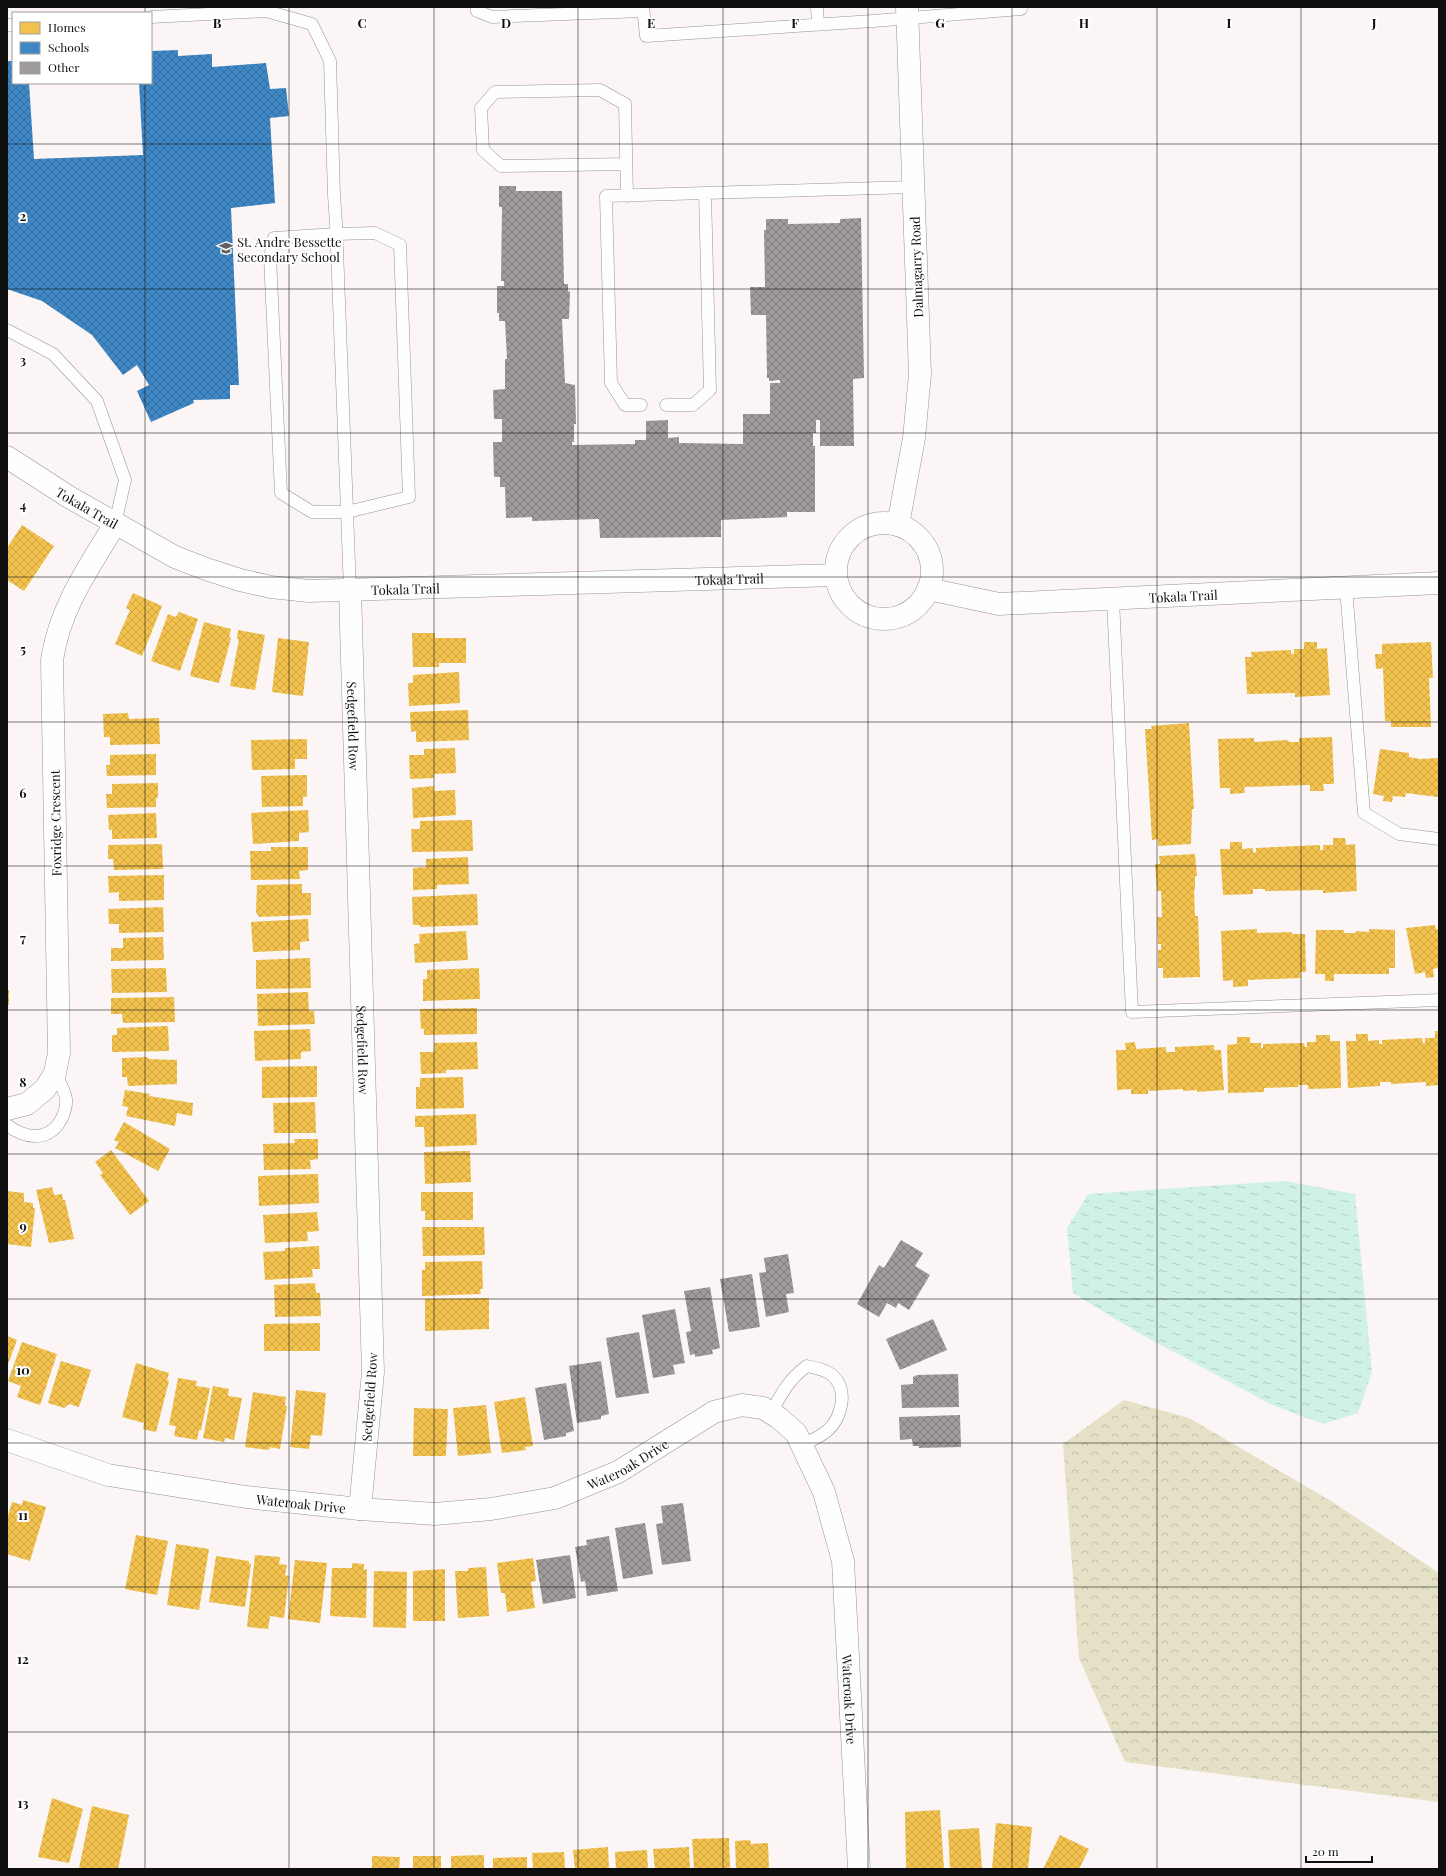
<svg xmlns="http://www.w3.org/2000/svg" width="1446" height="1876" font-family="'Playfair Display',serif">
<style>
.forest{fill:url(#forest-crowns)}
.water{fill:url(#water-ripples)}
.homes{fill:url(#homes-cross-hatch)}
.schools{fill:url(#schools-cross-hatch)}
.building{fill:url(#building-cross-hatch)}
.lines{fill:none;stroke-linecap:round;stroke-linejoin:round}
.service-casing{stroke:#959393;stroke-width:13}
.minor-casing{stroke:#959393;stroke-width:23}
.tertiary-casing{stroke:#959393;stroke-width:23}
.service{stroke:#fefefe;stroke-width:12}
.minor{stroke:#fefefe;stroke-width:22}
.tertiary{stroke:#fefefe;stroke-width:22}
.grid{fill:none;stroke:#0f0f0f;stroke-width:1;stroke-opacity:0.55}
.labels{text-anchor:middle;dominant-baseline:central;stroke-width:4;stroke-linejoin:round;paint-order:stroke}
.poi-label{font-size:13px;fill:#0f0f0f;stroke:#fff;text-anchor:start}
.street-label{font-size:13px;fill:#0f0f0f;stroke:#fff}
.grid-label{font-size:13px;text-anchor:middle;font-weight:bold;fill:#0f0f0f;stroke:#fff;stroke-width:4;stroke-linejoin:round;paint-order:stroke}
</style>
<defs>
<pattern id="forest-crowns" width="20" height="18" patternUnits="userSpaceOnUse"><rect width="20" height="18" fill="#e5e1c7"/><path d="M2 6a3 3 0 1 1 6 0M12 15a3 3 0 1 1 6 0" fill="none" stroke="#c3c0aa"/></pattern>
<pattern id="water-ripples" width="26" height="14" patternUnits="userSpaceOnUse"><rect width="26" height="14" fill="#d0f1e8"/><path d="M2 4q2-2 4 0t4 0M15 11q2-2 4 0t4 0" fill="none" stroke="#b1cdc6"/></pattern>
<pattern id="homes-cross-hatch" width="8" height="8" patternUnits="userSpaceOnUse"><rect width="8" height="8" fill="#f2c14e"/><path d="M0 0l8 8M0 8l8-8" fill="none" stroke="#cea543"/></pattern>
<pattern id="schools-cross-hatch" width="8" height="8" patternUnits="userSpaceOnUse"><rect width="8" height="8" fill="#3f88c5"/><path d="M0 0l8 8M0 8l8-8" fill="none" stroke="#336e9e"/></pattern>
<pattern id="building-cross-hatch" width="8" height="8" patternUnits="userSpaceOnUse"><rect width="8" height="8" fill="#9f9b9b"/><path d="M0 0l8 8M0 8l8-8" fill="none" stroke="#807d7d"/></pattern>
</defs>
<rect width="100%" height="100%" fill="#fbf6f5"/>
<!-- forest -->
<path class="forest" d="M1124,1400L1189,1418L1331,1501L1439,1573V1802L1125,1762L1079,1658L1063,1444Z"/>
<!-- water -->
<path class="water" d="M1285,1181L1355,1194L1372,1372L1358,1413L1323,1424L1272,1405L1135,1331L1073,1293L1067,1228L1088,1194Z"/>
<!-- homes -->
<path class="homes" d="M22,525L54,546L24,591L7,580V548Z
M133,593L162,606L142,656L115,644L130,610L126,608Z
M179,612L198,619L180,671L151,661L168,614L176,617Z
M204,622L231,629L229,637L231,638L219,683L190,676Z
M238,630L265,635L255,690L230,686L239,639H237Z
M412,633H435V638H466V663H439V667H413Z
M278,638L309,642L303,696L272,692Z
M1304,642H1317V649L1327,648L1330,695L1295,697V693L1247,694L1245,657H1252L1251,652L1291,650V654H1294V649H1304Z
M1431,642L1433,678H1429L1431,727H1391V721H1385L1383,668L1376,669L1375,654H1382V644Z
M459,672L460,703L409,706L408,683H413V675Z
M468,710L469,740L416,742V731L411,732L410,712Z
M128,713L129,719L159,718L160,744L110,745V737H104L103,714Z
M1189,723L1194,809H1192L1191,844L1158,846V839L1152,840L1145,729H1152L1151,726Z
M1332,737L1334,784H1323L1324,791H1310V785L1244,787L1245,793L1230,794V788H1220L1218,739L1254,738V742L1288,740L1289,742H1299V738Z
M307,739V759H295V769L252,770L251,740Z
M455,748L456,773L434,774V778L410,779L409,755H424V749Z
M1380,749L1409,753V757L1420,759L1439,758V794L1437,797L1406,793L1405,797L1393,796L1392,802L1383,801L1384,796L1373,794Z
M156,754V775L107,776L106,765H110V755Z
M307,775V797H303V806L262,807L261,776Z
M158,783V797L156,798V807L107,808L106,794H112V784Z
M434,786V791L455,790L456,815L413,818L412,788Z
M308,810L309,832L299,833V841L253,844L251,813Z
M156,813L157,838L112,839V830H109L108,815Z
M472,820L473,851L412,852L411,829H420V821Z
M1333,838H1345L1346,845L1355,844L1357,891L1323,893V890L1265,891V889H1253V894L1223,895L1220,849H1230V842H1242V849L1253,848V853L1256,852V848L1320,845V850H1323V845H1333Z
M162,844L163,869L114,870L113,859H108V845Z
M271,847H308V870L299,871L300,879L251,880L250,851H271Z
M1195,854L1197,876H1195V890H1194L1195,916H1198L1200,977L1163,978V968H1158V950H1161V944H1158L1157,917H1162L1161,891H1157L1155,864H1160L1159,856Z
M468,857L469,884L437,885V889L413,890V868L426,867V859Z
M164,875V900L119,901V892L109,893L108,876Z
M302,884V893H311V915L259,917L256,912L257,885Z
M477,894L478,925L420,927V925H413L412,897Z
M163,907L164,932L119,933V924H109L108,909Z
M308,919L309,941L300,942V950L253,952L251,922Z
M1435,925L1436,929H1439V968L1433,969L1434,977L1426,978L1425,972L1415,974L1406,928Z
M1257,929V933L1292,932V934H1305L1306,972H1300L1301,978L1248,980V986L1233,987V980L1223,981L1221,931Z
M1369,929L1395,930V968H1389V974H1334V981H1325V974H1315L1316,930H1344V933H1356V931L1369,932Z
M466,931L468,960L415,963L414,944L420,943L419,934Z
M163,937L164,960L111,961V948H123V938Z
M310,958L311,988L256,989V960Z
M166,968L167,992L112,993L111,969Z
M479,968L480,999L423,1001V979H427V970Z
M7,990H9V1005H7Z
M308,992L309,1011H314L315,1024L258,1026L257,994Z
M174,997L175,1022L123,1023L122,1014H111V998Z
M477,1008V1034L424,1035V1029H421L420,1009Z
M168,1026L169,1051L112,1052V1035H117V1028Z
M310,1029L311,1051L301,1052V1059L255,1061L254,1031Z
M1435,1031H1439V1085L1426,1086V1082L1391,1084V1082H1380V1086L1348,1088L1346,1041H1356V1034H1368V1041L1379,1040V1044H1382V1040L1422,1038L1423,1043H1425V1038H1435Z
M1316,1035H1330V1041H1340L1341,1088L1308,1089V1085H1298V1087L1264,1088V1092L1228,1093L1227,1045L1237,1044V1037H1250V1043H1261V1048H1263V1044L1304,1043L1305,1047H1307V1042H1316Z
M477,1042L478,1069L446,1070V1073L421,1074L420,1052H434V1043Z
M1135,1042L1136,1049L1166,1047V1052H1175V1047L1214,1045V1050H1221L1224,1090L1197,1092V1090L1183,1091V1089L1150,1091L1148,1089V1094H1131V1089L1117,1090L1116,1050H1126L1125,1043Z
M147,1057L149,1059L177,1060V1084L128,1086L127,1077H122V1058Z
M317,1066V1097L262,1098V1067Z
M463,1077L464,1108L416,1109V1087H420V1078Z
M125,1090L150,1094L149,1096L193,1103L192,1116L177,1113L175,1126L126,1116L128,1107L122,1106Z
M315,1102L316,1133H274L273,1103Z
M476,1114L477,1145L425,1147L424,1127H415V1116Z
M124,1122L170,1149L158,1171L115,1148L119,1142L114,1140Z
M294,1139H318V1159L310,1160L311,1169L264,1170L263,1144L295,1143Z
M111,1150L149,1201L130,1215L100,1175L103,1173L95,1162Z
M470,1151L471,1182L425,1184L424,1152Z
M318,1174L319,1203L259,1206L258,1176Z
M52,1187L54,1195L62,1194L63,1200H65L74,1239L49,1243L36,1190Z
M7,1191L24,1193V1202L33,1203V1208H35L31,1247L7,1244Z
M421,1192H473V1220H425V1211H421Z
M317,1212L319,1231L307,1232L308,1241L265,1243L263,1215Z
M422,1227H484L485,1255L423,1256Z
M319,1246L320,1269H312L313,1277L265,1280L263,1252L285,1251V1248Z
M482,1261L483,1289H480L481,1294L422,1296V1270H425V1262Z
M315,1283L316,1293H320L321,1316L275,1317L274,1285Z
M489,1298V1329L425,1331V1299Z
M320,1323V1351H264V1324Z
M7,1336L17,1340L7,1367Z
M22,1342L57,1354L40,1405L17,1397L21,1386L8,1381Z
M61,1361L91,1370L79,1407L69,1404L64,1408L48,1403Z
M136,1363L169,1373L167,1380L169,1381L156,1432L143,1429L144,1423L122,1417Z
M178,1378L197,1381L196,1386L210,1388L201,1430H199L197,1440L174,1436L176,1426L169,1425Z
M213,1386L229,1389L228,1396L242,1398L234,1440L225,1438L224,1442L203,1438Z
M296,1390L326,1393L322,1436L311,1435L309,1449L290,1447Z
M253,1392L286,1397L285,1406H287L280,1449L270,1447L269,1450L245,1447Z
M525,1397L533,1446L525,1447L526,1450L502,1453L494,1402Z
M486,1405L491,1453L458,1456L453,1408Z
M414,1408L448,1409L446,1456H413Z
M23,1500L46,1507L30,1561L7,1554V1519L12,1502L22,1505Z
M136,1535L168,1541L157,1595L125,1589Z
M176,1544L209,1549L199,1610L167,1605Z
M255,1555L280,1557L279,1564L287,1565L285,1575L289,1576L284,1618L270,1616L268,1629L247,1627Z
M216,1556L249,1561V1563L251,1564L245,1607L209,1602Z
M533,1558L536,1581L531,1582L535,1608L507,1612L505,1593H501L497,1563Z
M295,1560L327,1563L320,1623L288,1619Z
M352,1563L364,1564V1570L367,1569L366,1618L330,1616L332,1568H352Z
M486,1567L489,1616L458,1618L455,1571H468V1568Z
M445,1569V1621H413V1571Z
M374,1571L407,1572L406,1628L373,1627Z
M52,1798L83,1809L69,1863L38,1857Z
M92,1806L129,1815L118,1869L79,1868Z
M940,1810L944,1869H906L905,1812Z
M996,1823L1032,1827L1028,1869H992Z
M979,1828L982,1869H950L948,1830Z
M1060,1835L1089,1849L1079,1869H1043Z
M729,1838L730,1869H694L692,1839Z
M750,1840L751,1844L768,1843L769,1869H736L735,1841Z
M608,1847L609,1869H575L573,1850Z
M689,1847L690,1869H655L653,1849Z
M647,1850L648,1869H616L615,1852Z
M564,1852L565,1869H533L532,1853Z
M484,1855V1869H451V1856Z
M372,1856L400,1857L399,1869H372Z
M413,1856H441V1869H413Z
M527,1857V1869H493V1858Z"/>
<!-- schools -->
<path class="schools" d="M178,50V56L212,54V67L266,63L270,89L286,88L289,116L270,118L275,203L231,208L239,385H230V399L193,400L194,403L151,422L137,391L149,385L137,365L123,375L92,335L42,301L7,289V61H13V83H29L34,159L143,155L139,83H151V51Z"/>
<!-- building -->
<path class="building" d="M499,186H516V191H562L564,284H568V292L570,291L569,319H562L565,383L575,385L576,424H574V442H572V445L635,444V440H646V421L668,420V438L679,437V443L743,444V414H770V383H780V380L769,381V378H767L766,315H751L750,287H765L764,230H766V219H788V224L840,223V219L861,218L864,378L853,379L854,446H820V420H816V433H813V446H815V512H787V517L721,520V537L600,538L599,519L532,521V517L506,518L505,487H500V477H494L493,442H502V419H494L493,390L505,389V359H507L505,321H499V313H497V286H504V281H501L502,207H499Z
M901,1240L923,1253L915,1266L930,1275L909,1310L898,1303L896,1308L887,1303L879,1317L857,1304L879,1265L884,1268Z
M788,1254L794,1293L786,1294L789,1312L766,1317L759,1273L766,1272L764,1258Z
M752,1274L760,1327L729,1332L720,1279Z
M710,1287L720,1348L712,1350L713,1354L695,1357V1354L690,1355L686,1332L691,1331L684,1291Z
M675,1309L685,1363L673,1365L675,1374L653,1378L642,1315Z
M933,1319L947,1350L900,1370L886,1339Z
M639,1332L649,1393L616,1398L606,1338Z
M601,1361L609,1414L601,1416V1419L577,1423L569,1366Z
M958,1374L959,1407L902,1408L901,1385L913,1384V1377L917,1375Z
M566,1383L574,1431L566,1433V1436L544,1440L535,1388Z
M960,1415L961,1447L919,1448V1446H913L912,1439L900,1440L899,1417Z
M683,1503L691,1561L662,1565L656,1524L663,1523L661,1506Z
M645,1523L653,1574L623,1579L615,1528Z
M609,1536L618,1591L587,1596L585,1581L581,1582L575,1547L587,1545L586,1540Z
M570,1555L576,1598L543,1604L536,1560Z"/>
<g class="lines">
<!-- service casing -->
<g class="service-casing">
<path id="service" d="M477,7V11L492,17L642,11
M643,7L646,36L873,21L1021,9V7
M817,7L818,24
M151,17L266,11L312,24L330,61L334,195L336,223L350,590
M7,25H13
M626,164L501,166L483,150L481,108L495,92L600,90L625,104L627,196
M375,233L400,245L409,497L347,512H312L281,493L270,257L274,238L336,234Z
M7,330L53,354L97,401L125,480L115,524
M641,405H625L611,383L606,196L913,187
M666,405H693L710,390L705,193
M1346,588L1364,813L1399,834L1439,839
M1113,599L1132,1012L1439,1000
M7,1125C24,1138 46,1142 59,1123C63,1117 67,1107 66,1099C65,1091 59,1081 55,1073
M771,1413C782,1393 788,1380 807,1366C816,1368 827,1370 833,1376C849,1391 841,1419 827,1431C820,1437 810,1441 802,1445"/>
</g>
<!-- minor casing -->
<g class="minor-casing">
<g id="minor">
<path id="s1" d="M350,590L373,1372L360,1509"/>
<path d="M7,1109L27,1104L45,1089L55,1073L59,1053L52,660C60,607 88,569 115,524"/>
<path id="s2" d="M7,1440L108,1475L246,1497L360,1509L435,1514L491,1509L555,1498L618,1472L714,1412L742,1405L763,1408L779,1418L796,1433L824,1492L843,1561L859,1869"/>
</g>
</g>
<!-- tertiary casing -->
<g class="tertiary-casing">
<g id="tertiary">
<path id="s3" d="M7,457L69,497L175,557L206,569L240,580L271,587L309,591L836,575"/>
<circle cx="884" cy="571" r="48"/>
<path d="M898,525L914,438L920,374L907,7"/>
<path id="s4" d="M928,589L999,604L1439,583"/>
</g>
</g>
<!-- service -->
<use href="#service" class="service"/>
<!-- minor -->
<use href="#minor" class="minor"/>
<!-- tertiary -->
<use href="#tertiary" class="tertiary"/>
</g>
<!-- grid -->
<path class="grid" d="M145,7V13M289,7V1869M434,7V1869M578,7V1869M723,7V1869M868,7V1869M1012,7V1869M1157,7V1869M1301,7V1869M145,83V1869M7,144H1439M7,289H1439M7,433H1439M7,577H1439M7,722H1439M7,866H1439M7,1010H1439M7,1154H1439M7,1299H1439M7,1443H1439M7,1587H1439M7,1732H1439"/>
<!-- icons -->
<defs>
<g id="school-bare" transform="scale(1.08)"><path d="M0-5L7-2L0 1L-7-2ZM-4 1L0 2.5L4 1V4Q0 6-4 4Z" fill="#626060" stroke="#fff" stroke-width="2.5" paint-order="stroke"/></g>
</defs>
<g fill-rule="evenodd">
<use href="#school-bare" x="226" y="248"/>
</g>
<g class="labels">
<!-- poi labels -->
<g class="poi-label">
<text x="237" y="241">St. Andre Bessette<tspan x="237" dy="15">Secondary School</tspan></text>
</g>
<!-- street labels -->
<g class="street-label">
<text transform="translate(916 267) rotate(-92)">Dalmagarry Road</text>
<text stroke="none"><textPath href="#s3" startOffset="95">Tokala Trail</textPath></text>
<text stroke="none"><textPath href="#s3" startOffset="755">Tokala Trail</textPath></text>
<text stroke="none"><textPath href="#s3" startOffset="431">Tokala Trail</textPath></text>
<text stroke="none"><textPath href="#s4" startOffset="257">Tokala Trail</textPath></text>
<text stroke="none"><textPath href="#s1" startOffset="136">Sedgefield Row</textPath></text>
<text transform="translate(55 823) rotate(-91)">Foxridge Crescent</text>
<text stroke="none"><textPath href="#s1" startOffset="460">Sedgefield Row</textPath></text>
<text transform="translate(369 1397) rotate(-86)">Sedgefield Row</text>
<text stroke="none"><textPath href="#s2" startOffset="638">Wateroak Drive</textPath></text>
<text stroke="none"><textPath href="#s2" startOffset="302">Wateroak Drive</textPath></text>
<text stroke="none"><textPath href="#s2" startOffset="1106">Wateroak Drive</textPath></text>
</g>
</g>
<g class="grid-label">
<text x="217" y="28">B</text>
<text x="362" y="28">C</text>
<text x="506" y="28">D</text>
<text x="651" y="28">E</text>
<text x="795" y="28">F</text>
<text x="940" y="28">G</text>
<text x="1084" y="28">H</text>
<text x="1229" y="28">I</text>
<text x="1374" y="28">J</text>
<text x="23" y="221">2</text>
<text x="23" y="365">3</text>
<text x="23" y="510">4</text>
<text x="23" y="654">5</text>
<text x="23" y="798">6</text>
<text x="23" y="943">7</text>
<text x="23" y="1087">8</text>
<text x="23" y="1231">9</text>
<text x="23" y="1375">10</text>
<text x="23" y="1520">11</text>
<text x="23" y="1664">12</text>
<text x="23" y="1808">13</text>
</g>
<!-- border -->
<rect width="1446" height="1876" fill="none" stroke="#0f0f0f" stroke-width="16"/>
<!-- legend -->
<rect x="12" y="12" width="140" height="72" fill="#ffffff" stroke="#9f9f9f"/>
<rect x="20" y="22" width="20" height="12" fill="#f2c14e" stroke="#9f9f9f"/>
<text x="48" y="32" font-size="12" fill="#0f0f0f">Homes</text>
<rect x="20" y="42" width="20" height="12" fill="#3f88c5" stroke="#9f9f9f"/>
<text x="48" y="52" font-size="12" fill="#0f0f0f">Schools</text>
<rect x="20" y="62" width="20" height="12" fill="#9f9b9b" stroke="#9f9f9f"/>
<text x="48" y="72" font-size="12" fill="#0f0f0f">Other</text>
<!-- scale -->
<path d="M1306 1856v6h66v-6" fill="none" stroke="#0f0f0f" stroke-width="2"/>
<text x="1312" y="1856" font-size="12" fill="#0f0f0f" stroke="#ffffff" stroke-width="3" paint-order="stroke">20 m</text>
</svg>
